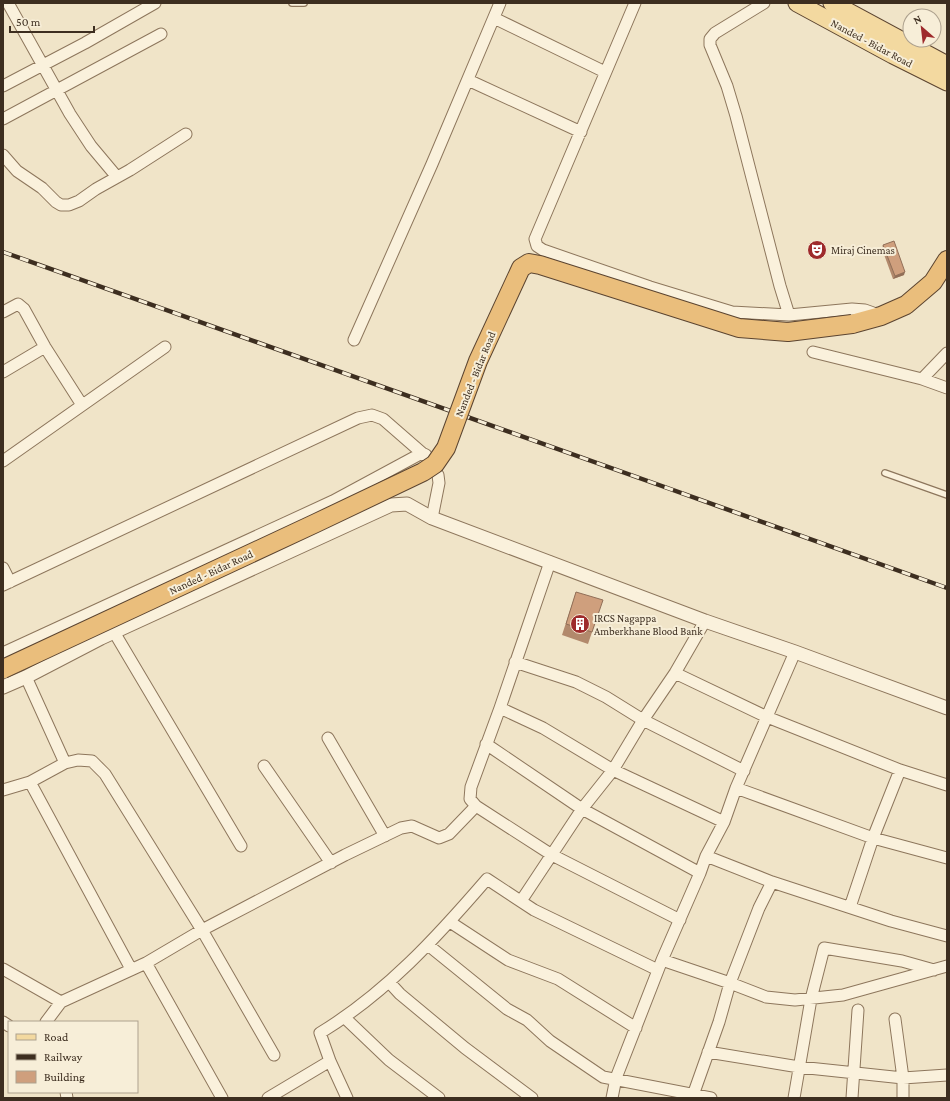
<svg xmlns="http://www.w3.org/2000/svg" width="950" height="1101" font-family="'Crimson Pro',serif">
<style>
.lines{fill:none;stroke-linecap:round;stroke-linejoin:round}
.service-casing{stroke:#8d765c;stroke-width:8}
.minor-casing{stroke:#8d765c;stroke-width:13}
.tertiary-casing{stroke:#8d765c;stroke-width:15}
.primary-casing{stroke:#5b4430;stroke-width:19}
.trunk-casing{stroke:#5b4430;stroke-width:20}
.service{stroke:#faf1dc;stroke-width:5.5}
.minor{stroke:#faf1dc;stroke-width:11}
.tertiary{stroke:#faf1dc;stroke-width:13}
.primary{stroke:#f3d9a0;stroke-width:17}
.trunk{stroke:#eabe7c;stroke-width:18}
.rail-casing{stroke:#3d2e20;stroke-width:4.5}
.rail{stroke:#f7eed8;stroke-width:3;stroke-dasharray:9;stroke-linecap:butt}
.trunk-bridge-casing{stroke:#5b4430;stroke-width:20;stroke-linecap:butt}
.trunk-bridge{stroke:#eabe7c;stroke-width:18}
.wall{fill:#b2896c}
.shaded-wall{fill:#916f58}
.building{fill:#cf9f7d;stroke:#916f58}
.labels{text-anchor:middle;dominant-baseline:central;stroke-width:4;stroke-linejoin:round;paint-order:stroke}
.street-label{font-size:11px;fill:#3d2e20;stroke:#f7eed8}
.poi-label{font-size:11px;fill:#3d2e20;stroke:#f7eed8;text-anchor:start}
</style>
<rect width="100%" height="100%" fill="#f0e4c8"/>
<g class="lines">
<!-- service casing -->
<g class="service-casing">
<path id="service" d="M292,3H304
M885,473L947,495"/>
</g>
<!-- minor casing -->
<g class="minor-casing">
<path id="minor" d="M8,3L70,114L91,146L117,177
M635,3L535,239L537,246L543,250L650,287L732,312L789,315L852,309L865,310L879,315
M764,3L715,33L710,39V45L727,86L736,116L780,286L789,315
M494,18L605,72
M468,80L581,132
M3,86L85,43L155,3
M3,119L161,34
M3,155L17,171L42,188L56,202L61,205H69L79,201L96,189L130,170L186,134
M3,312L18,304L24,309L45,347L82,405
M354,340L432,164L500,3
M813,352L922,379L947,388
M3,372L45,347
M922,379L947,353
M3,461L165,347
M550,562L500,708L471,787L470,799L476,806L552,855L680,920
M3,568L10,582
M3,585L358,418L372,415L383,419L422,453
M114,632L241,846
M3,653L333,501L422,453L426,455L438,475L439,483L432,518
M515,662L576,682L606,697L643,720L744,771
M675,673L767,717L900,770L947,785
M26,677L65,763
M500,708L543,728L613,770L724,822
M328,738L385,836
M486,744L582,809L700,873
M264,766L331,863
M30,782L131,969
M736,788L873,838L947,858
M3,790L30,782L65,763L78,760L92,761L105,774L202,930L274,1055
M706,856L772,882L891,921L947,936
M521,901L582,809L613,770L643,720L675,673L705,621
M850,907L873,838L900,770
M450,922L508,960L558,979L636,1028
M428,945L507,1009L527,1020L550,1041L603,1077L711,1098
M662,960L730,983L766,997L795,1000L843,995L947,966
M146,963L222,1098
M3,969L61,1002
M389,982L400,994L465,1048L532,1098
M345,1018L389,1060L439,1098
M895,1019L903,1078V1098
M3,1022L9,1026
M46,1022L61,1002L146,963L202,930L345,855L401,828L412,826L439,838L449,834L476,806
M708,1052L799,1067L903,1078L947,1075
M66,1092L67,1098
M268,1098L330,1061
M347,1098L330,1061L320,1033C386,993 437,937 487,879L534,910L658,970
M612,1098L616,1078L662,960L700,873L706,856L724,822L736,788L795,652
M692,1098L719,1022L730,983L759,908L772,882
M794,1098L811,999L824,948L902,961L934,970
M852,1098L858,1010"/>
</g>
<!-- tertiary casing -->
<g class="tertiary-casing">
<path id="tertiary" d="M3,687L26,677L101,638L391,505L407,504L432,518L705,621L795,652L947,708"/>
</g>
<!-- primary casing -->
<g class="primary-casing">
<path id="primary" d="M797,3L893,55L947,82
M832,3L947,65"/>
</g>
<!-- trunk casing -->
<g class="trunk-casing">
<path id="trunk" d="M852,324L881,316L906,305L933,282L947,260"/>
</g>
<!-- service -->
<use href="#service" class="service"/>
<!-- minor -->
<use href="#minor" class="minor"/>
<!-- tertiary -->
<use href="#tertiary" class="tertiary"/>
<!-- primary -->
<use href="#primary" class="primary"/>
<!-- trunk -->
<use href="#trunk" class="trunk"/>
<!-- rail casing -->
<g class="rail-casing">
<path id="rail" d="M3,252L659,485L947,588"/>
</g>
<!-- rail -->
<use href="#rail" class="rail"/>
<!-- trunk-bridge casing -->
<g class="trunk-bridge-casing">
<path id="trunk-bridge" d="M3,669L316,523L423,472L435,464L446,448L478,361L521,268L529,263L540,265L739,328L788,332L852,324"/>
</g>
<!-- trunk-bridge -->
<use href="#trunk-bridge" class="trunk-bridge"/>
</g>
<!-- wall -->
<path class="wall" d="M883,245L904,275L893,279L882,249Z
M576,592L592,632L588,644L562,635Z"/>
<!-- shaded-wall -->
<path class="shaded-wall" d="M905,272L904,275L893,279L895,276Z"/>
<!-- building -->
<path class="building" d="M894,241L905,272L895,276L883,245Z
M576,592L603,600L592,632L566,624Z"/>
<!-- icons -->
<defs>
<g id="theatre-disc" transform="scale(1)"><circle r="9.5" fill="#9e2a2b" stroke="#f7eed8"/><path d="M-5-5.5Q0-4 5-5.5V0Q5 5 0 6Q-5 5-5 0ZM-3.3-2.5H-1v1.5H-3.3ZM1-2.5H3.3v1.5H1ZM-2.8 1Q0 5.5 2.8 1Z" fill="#fff"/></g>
<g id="building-disc" transform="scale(1)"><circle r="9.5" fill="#9e2a2b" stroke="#f7eed8"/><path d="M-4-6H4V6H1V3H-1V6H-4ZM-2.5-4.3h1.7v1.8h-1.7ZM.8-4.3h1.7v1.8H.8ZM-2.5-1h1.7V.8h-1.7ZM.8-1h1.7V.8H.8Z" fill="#fff"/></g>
</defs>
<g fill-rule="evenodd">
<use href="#theatre-disc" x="817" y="250"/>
<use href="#building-disc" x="580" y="624"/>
</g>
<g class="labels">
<!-- street labels -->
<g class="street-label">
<text transform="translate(872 43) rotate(28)">Nanded - Bidar Road</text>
<text transform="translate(475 374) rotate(-68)">Nanded - Bidar Road</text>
<text transform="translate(211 572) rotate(-25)">Nanded - Bidar Road</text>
</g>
<!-- poi labels -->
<g class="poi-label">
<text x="831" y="250">Miraj Cinemas</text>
<text x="594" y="618">IRCS Nagappa<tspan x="594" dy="13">Amberkhane Blood Bank</tspan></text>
</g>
</g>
<!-- border -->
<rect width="950" height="1101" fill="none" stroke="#3d2e20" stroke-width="8"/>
<!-- legend -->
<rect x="8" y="1021" width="130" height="72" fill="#f7eed8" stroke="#ada18e"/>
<rect x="16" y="1034" width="20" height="6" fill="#f3d9a0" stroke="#ada18e"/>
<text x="44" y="1041" font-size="12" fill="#3d2e20">Road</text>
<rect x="16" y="1054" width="20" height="6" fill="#3d2e20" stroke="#ada18e"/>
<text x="44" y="1061" font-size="12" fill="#3d2e20">Railway</text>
<rect x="16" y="1071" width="20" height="12" fill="#cf9f7d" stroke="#ada18e"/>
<text x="44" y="1081" font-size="12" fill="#3d2e20">Building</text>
<!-- north arrow -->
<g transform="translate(922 28) rotate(332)"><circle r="19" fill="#f7eed8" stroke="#ada18e"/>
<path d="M0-3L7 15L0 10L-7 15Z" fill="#9e2a2b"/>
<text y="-6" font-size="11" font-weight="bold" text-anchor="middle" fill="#3d2e20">N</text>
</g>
<!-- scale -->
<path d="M10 26v6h84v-6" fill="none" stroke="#3d2e20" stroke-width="2"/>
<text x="16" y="26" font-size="12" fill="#3d2e20" stroke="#f7eed8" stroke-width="3" paint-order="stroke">50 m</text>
</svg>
